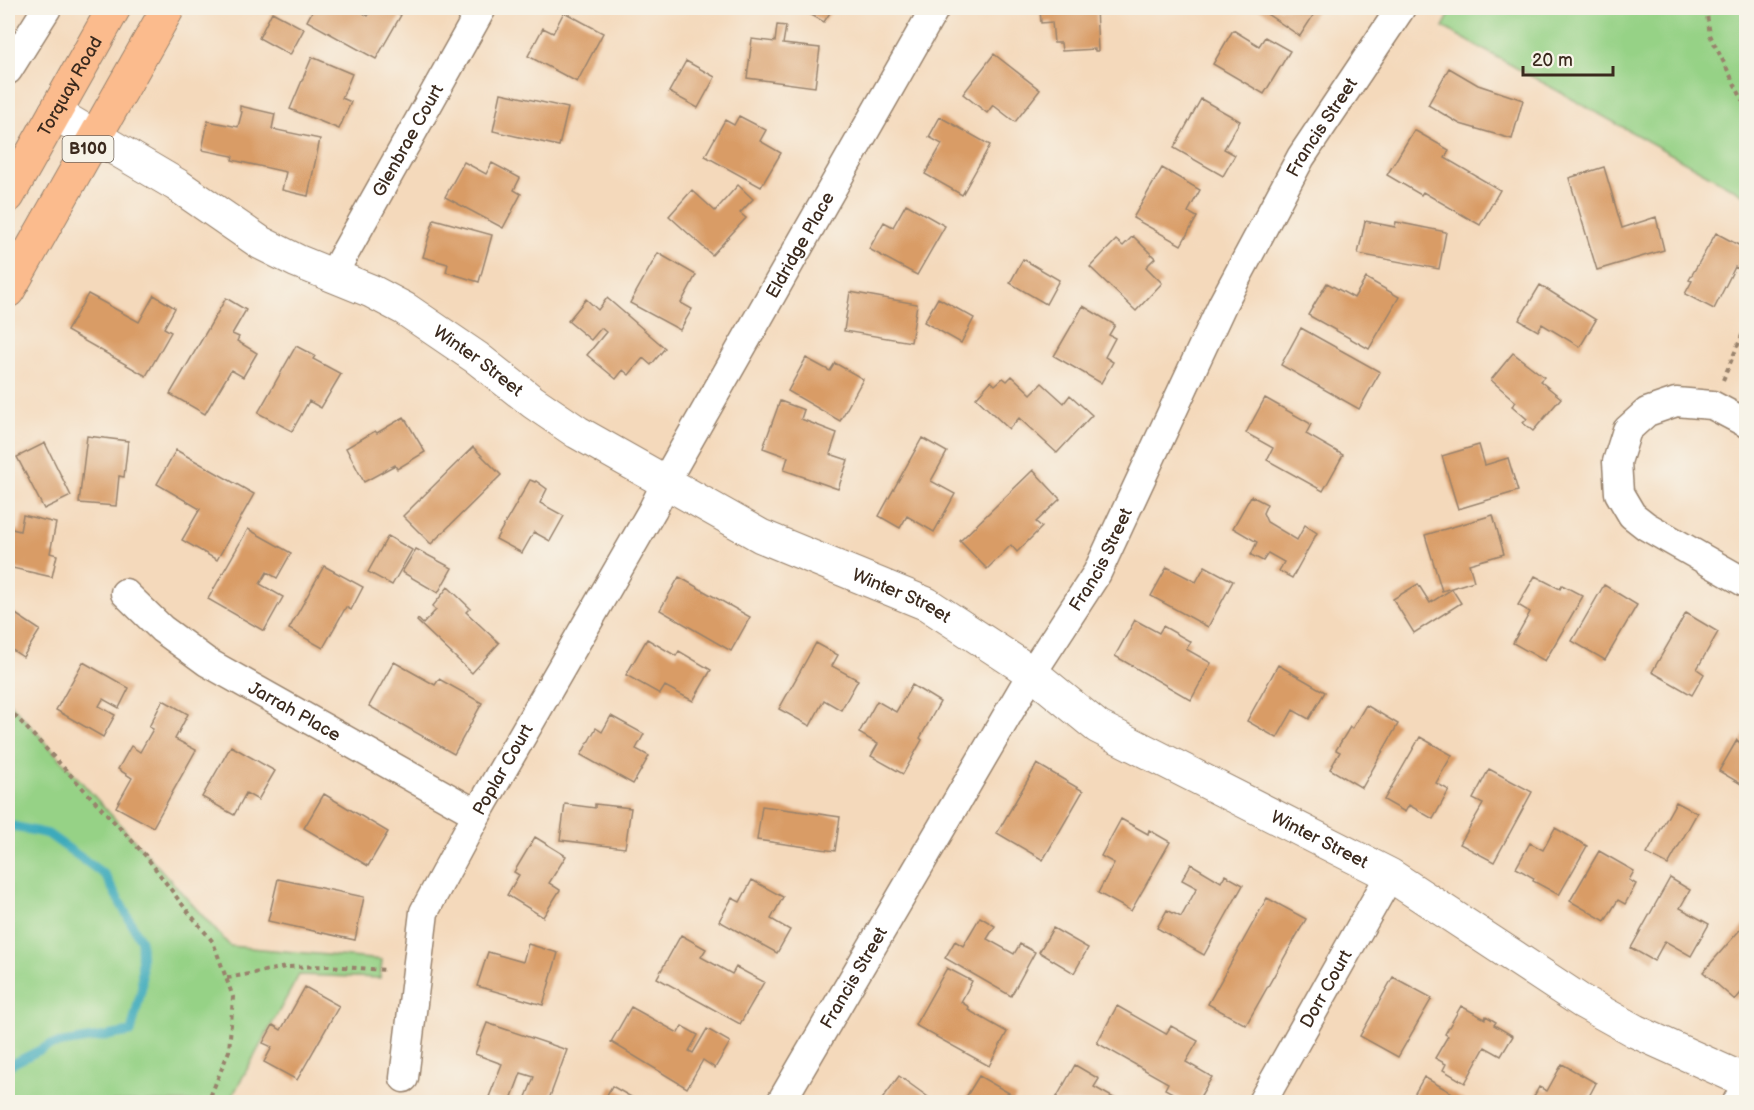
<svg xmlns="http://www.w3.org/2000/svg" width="1754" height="1110" font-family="'Balsamiq Sans',sans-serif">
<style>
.green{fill:#96d286;stroke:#687e52;stroke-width:1.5}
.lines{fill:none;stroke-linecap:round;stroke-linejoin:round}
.stream{stroke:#3caabb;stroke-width:9}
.building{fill:#d99c66}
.minor-casing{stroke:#98826c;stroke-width:31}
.tertiary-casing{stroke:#98826c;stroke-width:35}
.primary-casing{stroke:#98826c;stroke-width:35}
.path{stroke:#98826c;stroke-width:4;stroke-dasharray:4.5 4.5;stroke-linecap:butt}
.minor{stroke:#fff;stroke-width:28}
.tertiary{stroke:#fff;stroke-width:33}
.primary{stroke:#fbbb8d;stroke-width:33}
.labels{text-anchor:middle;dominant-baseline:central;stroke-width:5;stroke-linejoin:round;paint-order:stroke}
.shield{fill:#f7f3e8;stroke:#73665b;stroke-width:1.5}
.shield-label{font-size:16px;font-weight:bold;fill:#3b2a1e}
.street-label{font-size:18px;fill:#3b2a1e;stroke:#f7f3e8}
</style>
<rect width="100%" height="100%" fill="#f7f3e8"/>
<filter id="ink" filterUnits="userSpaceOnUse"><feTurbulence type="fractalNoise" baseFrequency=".0167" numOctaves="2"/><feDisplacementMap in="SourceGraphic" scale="12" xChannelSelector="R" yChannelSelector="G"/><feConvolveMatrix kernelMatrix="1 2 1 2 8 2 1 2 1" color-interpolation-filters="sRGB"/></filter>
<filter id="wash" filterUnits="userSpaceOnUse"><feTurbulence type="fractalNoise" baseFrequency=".008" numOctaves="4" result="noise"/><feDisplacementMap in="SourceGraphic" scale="24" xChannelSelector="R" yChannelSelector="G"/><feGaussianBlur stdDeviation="1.35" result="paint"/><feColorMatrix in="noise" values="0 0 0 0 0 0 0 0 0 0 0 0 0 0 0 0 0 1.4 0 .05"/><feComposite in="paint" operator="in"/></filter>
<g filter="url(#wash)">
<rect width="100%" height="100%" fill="#f4d9bb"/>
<!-- green -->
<path class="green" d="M1453,8H1746V196L1443,27Z
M8,701L230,946L382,960L380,978L299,975L229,1102H8Z"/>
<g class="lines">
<!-- stream -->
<path class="stream" d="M8,825L48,834L105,875L141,941L142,987L131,1032L50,1045L8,1066"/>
</g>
<g id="blocks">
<!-- building -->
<path class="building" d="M314,8H355L368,16L373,8H387L401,15L376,59L307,21Z
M799,8H833L824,22Z
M1040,8H1096L1098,51H1095V49L1062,51L1061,43H1054L1052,22L1041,23Z
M1258,8H1318L1300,36Z
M272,12L304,29L290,55L259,38Z
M564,12L603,33L577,82L528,56L543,28L553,33Z
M777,25L786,26L783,44L820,48L815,87L747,78L752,39L775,42Z
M1233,30L1259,46L1265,37L1290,51L1264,94L1213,64Z
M994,54L1040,90L1015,122L993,105L987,113L963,94Z
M312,57L352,74L342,98L351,102L339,129L290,109Z
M686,61L715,77L698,108L669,92Z
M1449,68L1478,85L1523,100L1512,139L1460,124L1428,105Z
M501,93L568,108L559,146L493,131Z
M1201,99L1240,121L1224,149L1235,155L1223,176L1174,148Z
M240,106L275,114L272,129L320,139L308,196L282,190L286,172L232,160L233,156L202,150L208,121L238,127L242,112L240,111Z
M739,116L766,130L760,141L781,153L761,187L705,156L725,120L734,125Z
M940,117L990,145L962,195L925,174L942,144L929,137Z
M1414,130L1449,150L1445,158L1500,190L1480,225L1423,192L1421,195L1387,175Z
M464,162L486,174L492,163L520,178L514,190L521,194L503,228L445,197Z
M1604,167L1622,228L1656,217L1664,250L1597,270L1569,178Z
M1162,168L1200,190L1188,212L1197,217L1181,245L1133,218Z
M738,185L753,199L740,213L746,218L712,255L669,216L692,190L715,211Z
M906,204L945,226L917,275L869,249L884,222L893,227Z
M434,219L492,235L479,282L446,272L448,264L423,257Z
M1365,221L1395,227L1396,222L1446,232L1439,269L1358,254Z
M1716,233L1746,249V272L1735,267L1714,309L1685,294L1692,281L1689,280Z
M1133,236L1155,258L1146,267L1162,283L1136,311L1090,267L1116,240L1123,246Z
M658,253L696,275L681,303L692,309L680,330L630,303Z
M1023,259L1059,280L1046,304L1010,283Z
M1366,278L1399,297L1369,349L1308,315L1327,283L1354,298Z
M1540,285L1596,320L1580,347L1542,324L1538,331L1519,320Z
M850,292L917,304L911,342L844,331Z
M88,294L139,322L154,295L175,308L164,328L171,332L146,376L67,331Z
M226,298L246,310L232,334L239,337L237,341L257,353L243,377L231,370L205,414L170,394Z
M607,298L665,348L651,365L643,358L629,375L623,370L616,379L587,355L606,332L601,328L591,340L568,321L586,299L598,310Z
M938,298L974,318L961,343L924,322Z
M1083,306L1115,325L1109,335L1115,338L1105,357L1113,362L1101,383L1054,356Z
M1301,328L1380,372L1359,409L1281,365Z
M296,346L315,356L313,359L341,374L321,408L309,401L292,431L258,413Z
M1513,353L1544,377L1540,381L1561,398L1533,431L1523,423L1527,419L1512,406L1516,402L1491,380Z
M806,358L830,371L835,363L863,379L840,421L788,391Z
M1012,376L1031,394L1042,383L1064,403L1070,395L1092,415L1057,453L1019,418L1009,429L976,398L991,381L995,385L1003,378L1007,381Z
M1265,398L1311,424L1306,434L1343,455L1323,491L1267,460L1273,448L1246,433Z
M780,401L804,410L801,419L837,433L830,454L848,460L838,489L784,470L788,457L763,448Z
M404,417L425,452L397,469L395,465L364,482L346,448L375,431L377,433Z
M87,436L128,441L124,477L119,476L116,506L79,503Z
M922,438L947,452L931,481L955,494L934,532L907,516L900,528L879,516Z
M45,443L71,496L44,509L17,457Z
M1479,445L1485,465L1508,458L1518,491L1458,509L1442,456Z
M473,447L501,475L431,544L403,516Z
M176,450L254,494L217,560L182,540L200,509L157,484Z
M1033,470L1060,499L1036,522L1042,527L1017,552L1011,545L987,569L960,541Z
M530,480L535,482L536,481L547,489L540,503L564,516L550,541L534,532L522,553L496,539Z
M1251,496L1267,504L1263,513L1267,522L1297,540L1305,525L1317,533L1292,578L1279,571L1284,562L1268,553L1263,561L1251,555L1257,542L1233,528Z
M23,515L56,523L50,553L57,555L52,577L8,567V528L20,531Z
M1493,515L1504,554L1469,564L1474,581L1442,591L1425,535Z
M248,529L291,553L277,578L267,572L260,584L283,597L264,631L208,599Z
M388,536L412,550L392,585L368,572Z
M416,549L452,568L438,593L402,572Z
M324,566L363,587L351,610L346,607L323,648L289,629Z
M1205,566L1233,581L1208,627L1151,596L1167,567L1196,582Z
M1535,576L1560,589L1562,585L1583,596L1545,661L1513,643L1530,612L1518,605Z
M679,577L750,617L731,651L660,610Z
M1418,584L1430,603L1452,589L1461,603L1414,633L1393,599Z
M1604,585L1637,605L1605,660L1572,641Z
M448,587L470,608L466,612L499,643L472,673L417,621L418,619L423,624L436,610L432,607Z
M8,609L40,630L23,657L8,647Z
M1686,613L1718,632L1697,669L1704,674L1692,695L1652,672Z
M1135,620L1159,633L1163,626L1191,642L1186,649L1211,663L1191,700L1115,656Z
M647,639L676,656L679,651L711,670L693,701L665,686L660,694L626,675Z
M816,643L838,655L832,666L858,680L841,710L824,700L810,726L779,709Z
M83,662L129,688L119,708L103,699L99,706L115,715L103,737L56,710Z
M394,662L435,685L439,679L482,703L454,754L369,706Z
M1278,665L1325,692L1309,719L1293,710L1277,738L1247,721Z
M912,685L940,702L920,738L922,740L903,774L871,756L878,744L859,733L877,701L896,712Z
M163,700L188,714L175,739L196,750L153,827L116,807L132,778L118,769L131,746L140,752L153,729L149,727Z
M1366,705L1398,724L1362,788L1330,769L1340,752L1336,750L1350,727L1352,729Z
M611,716L644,734L636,749L649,756L633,784L581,755L596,728L602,732Z
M1746,731V787L1719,771L1737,740L1740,743Z
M1420,737L1452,755L1436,783L1449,790L1433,819L1409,805L1405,812L1384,800Z
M231,746L275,771L258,800L246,793L234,815L202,797Z
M1037,764L1083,791L1043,860L997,833Z
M1489,769L1532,792L1494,862L1460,844L1483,804L1473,799Z
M324,794L388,832L368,866L304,828Z
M1676,802L1697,813L1668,865L1647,854Z
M565,804L595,808V804L631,808L625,848L560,840Z
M762,806L840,817L835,851L757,840Z
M1121,819L1148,834L1149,830L1170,842L1131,911L1098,893L1114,863L1101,856Z
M1555,828L1587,846L1559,895L1533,881L1534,878L1516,868L1530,843L1543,850Z
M535,837L566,856L549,883L560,890L543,917L507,895L519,875L514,872Z
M1599,851L1634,871L1629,880L1636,884L1625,904L1618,900L1605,921L1570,901Z
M1191,864L1221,882L1225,875L1243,885L1204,955L1157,928L1167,910L1181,917L1197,888L1182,880Z
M1670,878L1690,890L1680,908L1709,924L1691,956L1665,941L1654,961L1631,948Z
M278,879L364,897L355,940L268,921Z
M752,880L783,897L771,919L790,930L777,953L719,921L732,898L740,902Z
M1267,898L1306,919L1246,1025L1208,1004Z
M980,917L995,926L987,939L1014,954L1020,944L1035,952L1011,996L945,958L955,941L963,946Z
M1745,924L1746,925V987L1735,1000L1703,972Z
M1053,928L1088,948L1074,973L1039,952Z
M681,935L706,949L701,957L732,974L736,967L764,982L740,1024L657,978Z
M528,944L558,953L543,1005L477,986L488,952L523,962Z
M947,968L972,981L961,1002L969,1007L968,1010L1007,1032L989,1066L915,1025Z
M1393,977L1432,998L1398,1057L1360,1036Z
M305,987L339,1006L297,1080L264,1062L272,1047L263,1043L273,1025L281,1030Z
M1117,1006L1166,1034L1171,1026L1198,1041L1186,1062L1212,1077L1197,1102H1189L1165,1089L1168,1083L1097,1043Z
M1461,1006L1485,1019L1486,1016L1496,1022L1494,1025L1513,1036L1501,1056L1485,1047L1465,1083L1443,1070L1446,1064L1435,1058L1448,1036L1445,1034Z
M631,1007L678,1033L682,1026L698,1035L689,1051L693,1053L707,1029L730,1042L715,1068L703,1060L687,1088L611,1042Z
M487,1023L567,1050L548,1102H524L534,1077L521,1073L510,1102L489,1097L502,1064L475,1054Z
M1562,1064L1596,1083L1586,1102H1531L1539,1087L1547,1091Z
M1075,1065L1099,1079L1094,1087L1121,1102H1054Z
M899,1076L935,1102H880Z
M979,1076L1016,1097L1013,1102H963Z
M1424,1077L1466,1101L1465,1102H1410Z
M612,1086L640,1102H603Z"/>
</g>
</g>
<g filter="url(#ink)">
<use href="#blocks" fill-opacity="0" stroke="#98826c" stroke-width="1.5"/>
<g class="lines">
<!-- minor casing -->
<g class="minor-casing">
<g id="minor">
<path d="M8,70L47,8"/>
<path id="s1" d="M333,274L482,8"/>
<path d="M1746,423L1712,405L1676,402L1647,412L1627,430L1617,462L1619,493L1632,515L1646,526L1746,583"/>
<path id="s2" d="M125,593L162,629L207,662L477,814"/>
<path id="s3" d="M404,1078L424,912L477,814L653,509L674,466L935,8"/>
<path id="s4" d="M781,1102L1032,673L1097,573L1223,303L1301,157L1401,8"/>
<path id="s5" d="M1262,1102L1390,875"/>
<path d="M1737,1102L1746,1085"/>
</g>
</g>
<!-- tertiary casing -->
<g class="tertiary-casing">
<g id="tertiary">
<path id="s6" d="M55,113L177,185L261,243L297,261L371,291L405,309L477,358L533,402L577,432L761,536L927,604L1032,673L1098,727L1390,875L1581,1001L1635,1031L1746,1081"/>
</g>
</g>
<!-- primary casing -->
<g class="primary-casing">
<g id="primary">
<path id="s7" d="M8,196L114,8"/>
<path d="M8,291L168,8"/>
</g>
</g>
<!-- path -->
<path class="path" d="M1706,8L1710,35L1746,107
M1723,380L1746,326
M8,708L145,855L181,903L213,942L233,997L229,1051L208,1102
M227,978L286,967L328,966L386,970"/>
<!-- minor -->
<use href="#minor" class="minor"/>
<!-- tertiary -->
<use href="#tertiary" class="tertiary"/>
<!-- primary -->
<use href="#primary" class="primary"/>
</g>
</g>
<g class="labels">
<!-- shield labels -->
<rect class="shield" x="62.5" y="136" width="51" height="26" rx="4.5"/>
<g class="shield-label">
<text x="88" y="149">B100</text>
</g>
<!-- street labels -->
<g class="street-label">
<text stroke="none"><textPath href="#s7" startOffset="126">Torquay Road</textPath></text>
<text stroke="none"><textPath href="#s4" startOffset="1116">Francis Street</textPath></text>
<text stroke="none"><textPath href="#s1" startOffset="153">Glenbrae Court</textPath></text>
<text stroke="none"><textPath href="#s3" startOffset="933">Eldridge Place</textPath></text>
<text stroke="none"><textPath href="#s6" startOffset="492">Winter Street</textPath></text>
<text stroke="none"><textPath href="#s4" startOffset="630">Francis Street</textPath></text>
<text stroke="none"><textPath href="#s6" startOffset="978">Winter Street</textPath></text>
<text stroke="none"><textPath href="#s2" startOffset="208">Jarrah Place</textPath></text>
<text stroke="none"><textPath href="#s3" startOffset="330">Poplar Court</textPath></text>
<text stroke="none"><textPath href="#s6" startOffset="1464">Winter Street</textPath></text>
<text stroke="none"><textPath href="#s4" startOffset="144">Francis Street</textPath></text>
<text stroke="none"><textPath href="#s5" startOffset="130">Dorr Court</textPath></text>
</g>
</g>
<!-- margin -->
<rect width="1754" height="1110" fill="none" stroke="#f7f3e8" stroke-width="30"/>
<!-- scale -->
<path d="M1523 66v9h90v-9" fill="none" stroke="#3b2a1e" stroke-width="3"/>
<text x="1532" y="66" font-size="18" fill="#3b2a1e" stroke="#f7f3e8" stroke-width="4.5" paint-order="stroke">20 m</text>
</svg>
